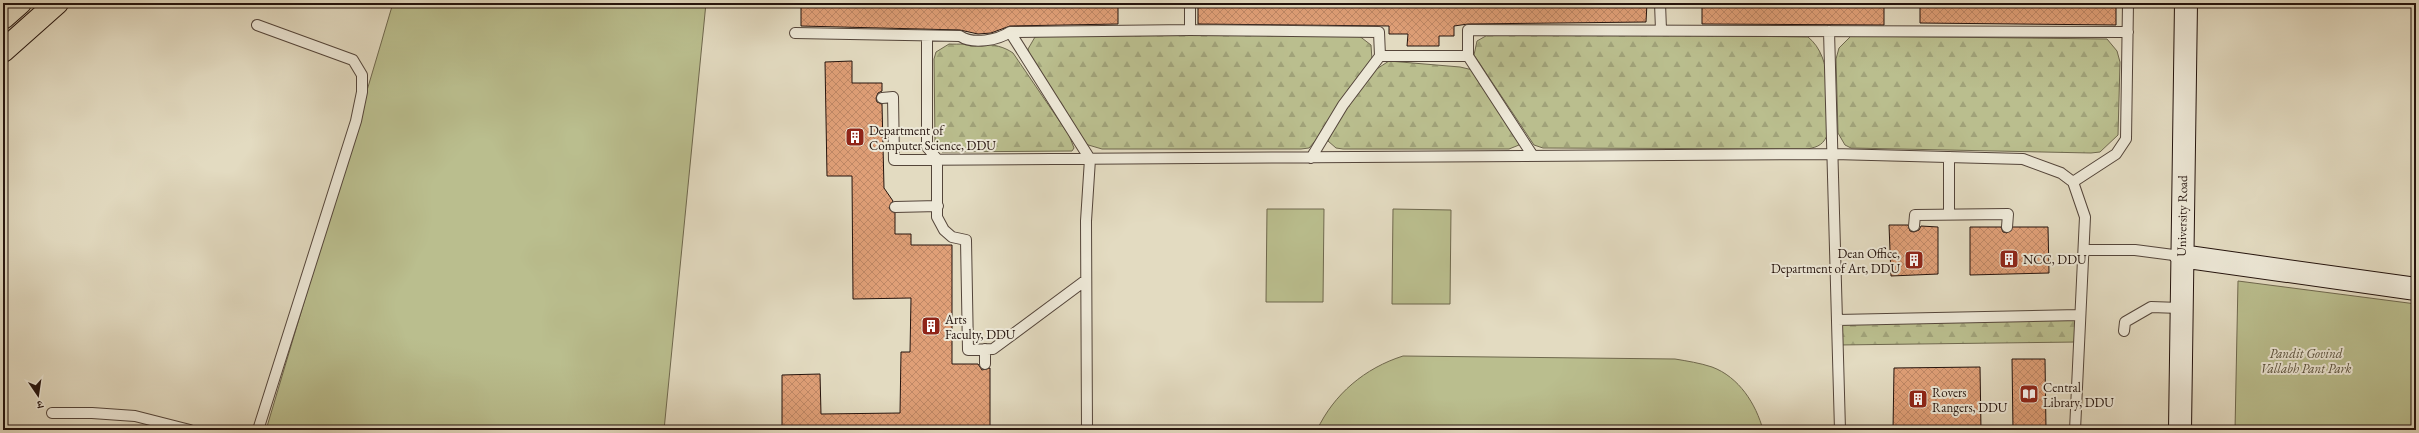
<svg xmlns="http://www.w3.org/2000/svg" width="2419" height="433" font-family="'EB Garamond','Noto Serif Devanagari',serif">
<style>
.green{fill:#babe8e;stroke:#6f684e}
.forest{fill:url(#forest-firs);stroke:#6f684e}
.building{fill:url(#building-cross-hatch);stroke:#24130d}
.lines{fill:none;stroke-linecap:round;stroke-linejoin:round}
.lane-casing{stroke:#54453a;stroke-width:12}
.secondary-casing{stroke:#24130d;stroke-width:24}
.primary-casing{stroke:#24130d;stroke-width:24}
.lane{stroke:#ede8d7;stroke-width:10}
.secondary{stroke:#ede8d7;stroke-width:22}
.primary{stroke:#e3dbc1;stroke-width:22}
.labels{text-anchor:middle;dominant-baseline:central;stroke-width:4;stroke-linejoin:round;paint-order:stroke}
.poi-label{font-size:13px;fill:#24130d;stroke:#ede8d7;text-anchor:start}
.street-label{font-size:13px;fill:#24130d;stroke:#ede8d7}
.park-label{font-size:13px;font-style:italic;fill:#584f3a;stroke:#ede8d7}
</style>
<defs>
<pattern id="forest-firs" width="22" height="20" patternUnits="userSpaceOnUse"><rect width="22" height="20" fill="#babe8e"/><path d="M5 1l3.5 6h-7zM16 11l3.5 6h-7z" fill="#a0a279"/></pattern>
<pattern id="building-cross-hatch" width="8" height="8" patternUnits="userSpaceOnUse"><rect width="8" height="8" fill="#df9f77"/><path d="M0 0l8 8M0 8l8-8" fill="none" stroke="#bf8866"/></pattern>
</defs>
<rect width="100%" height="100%" fill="#e3dbc1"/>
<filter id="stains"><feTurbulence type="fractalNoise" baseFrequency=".005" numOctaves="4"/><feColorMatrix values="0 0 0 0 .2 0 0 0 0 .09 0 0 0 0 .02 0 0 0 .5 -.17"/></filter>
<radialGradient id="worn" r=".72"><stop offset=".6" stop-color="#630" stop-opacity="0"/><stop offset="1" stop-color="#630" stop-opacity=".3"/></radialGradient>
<!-- green -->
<path class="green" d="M393,3H706L664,430H266Z
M1267,209H1324L1323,302H1266Z
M1393,209L1451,210L1450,304H1392Z
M2238,281L2416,304V430H2235Z
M1403,356L1675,359C1687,361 1700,363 1712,367C1739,377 1756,404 1763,430H1317C1334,394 1365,368 1403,356Z"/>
<!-- forest -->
<path class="forest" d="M1491,33L1808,37C1834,58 1827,102 1828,133C1824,144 1819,147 1807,149L1543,148L1534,145L1474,55L1477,41Z
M1358,35L1371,45L1372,60L1316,140L1309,148L1301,149H1102L1085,144L1030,57L1028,49L1035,37L1046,36Z
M1851,36L2107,39L2117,51L2120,62L2118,135L2100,152L2091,153L1851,148L1845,145L1838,133L1836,59L1839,48Z
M949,44C969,45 995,40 1013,53L1069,135L1074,148L1072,151L942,152L935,142L934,59L936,52Z
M1389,61L1460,67L1473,70L1518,138L1519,145L1509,149H1343L1336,148L1328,141L1332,130L1372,72Z
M2079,315L2078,342L1838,345L1837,320Z"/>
<!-- building -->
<path class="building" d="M801,3H1118V24L1010,26L991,33L978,34L960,30L801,26Z
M1198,3H1647L1646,22L1468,24L1454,26V36H1439V46H1407L1408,34H1389V26L1198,24Z
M1702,3H1884V25L1702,24Z
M1920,3H2116V25L1920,23Z
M852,61V83H882V91L878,93L876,98L877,102L882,104L884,188L893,201L889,208L895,213V234H911V245H952V364H978L982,370L990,368V430H782V375L820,374L821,414L900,413L901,352H910L911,298L853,299L852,176H827L825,62Z
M1889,225H1908L1910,231L1914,232L1919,230L1921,226L1938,227V274L1891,276Z
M1970,227H2001L2003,232L2007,233L2013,227H2048L2049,273L1970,275Z
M2012,359H2045L2046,430H2013Z
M1980,367L1981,430H1893L1894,368Z"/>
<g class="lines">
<!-- lane casing -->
<g class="lane-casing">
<path id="lane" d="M1190,3V30
M1660,3L1661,30
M257,25L353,60L362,75V92L356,121L258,430
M1829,31L1840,430
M1010,32L1090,159L1086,221L1087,430
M795,33L960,36C973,45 998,40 1010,32L1190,30L1379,32L1380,56H1468V30L2128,32
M927,37V147L937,159V217L944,230L952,237L966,240L968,350L993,349L1086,280
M1468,56L1533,156
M882,98L893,97L894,160L1834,154L2023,159L2061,173L2073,182L2085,217L2075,430
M1949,157V214
M1311,158L1343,105L1380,56
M2073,182L2116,154L2126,139L2128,3
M895,207L938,206
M1914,226L1915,215L2008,214L2007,227
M2084,250H2135L2181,256
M1837,320L2079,315
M2124,331L2125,322L2151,307L2180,308
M985,364V349
M52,413H92L135,416L190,430"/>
</g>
<!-- secondary casing -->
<g class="secondary-casing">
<path id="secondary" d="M2181,256L2416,289
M2180,430L2186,3"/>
</g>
<!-- primary casing -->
<g class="primary-casing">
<path id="primary" d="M3,18L20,3
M3,51L57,3"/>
</g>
<!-- lane -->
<use href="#lane" class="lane"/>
<!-- secondary -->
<use href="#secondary" class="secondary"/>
<!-- primary -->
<use href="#primary" class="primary"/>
</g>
<!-- icons -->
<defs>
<g id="building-square" transform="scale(1)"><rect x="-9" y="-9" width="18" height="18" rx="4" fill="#8f2418" stroke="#ede8d7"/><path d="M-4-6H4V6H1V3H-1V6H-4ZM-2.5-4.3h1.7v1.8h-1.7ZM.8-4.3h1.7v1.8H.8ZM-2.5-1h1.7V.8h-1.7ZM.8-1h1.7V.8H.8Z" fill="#fff"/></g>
<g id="library-square" transform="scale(1)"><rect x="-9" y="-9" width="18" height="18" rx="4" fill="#8f2418" stroke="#ede8d7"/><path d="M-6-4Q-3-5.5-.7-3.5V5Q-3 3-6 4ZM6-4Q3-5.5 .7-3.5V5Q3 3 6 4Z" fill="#fff"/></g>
</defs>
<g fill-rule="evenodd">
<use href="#building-square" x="855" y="137"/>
<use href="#building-square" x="2009" y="259"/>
<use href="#building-square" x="1914" y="260"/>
<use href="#building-square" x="931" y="326"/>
<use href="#library-square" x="2029" y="394"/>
<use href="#building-square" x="1918" y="399"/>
</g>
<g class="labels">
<!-- poi labels -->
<g class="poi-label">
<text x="869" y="130">Department of<tspan x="869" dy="15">Computer Science, DDU</tspan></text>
<text x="1900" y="253" text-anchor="end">Dean Office,<tspan x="1900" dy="15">Department of Art, DDU</tspan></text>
<text x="2023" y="259">NCC, DDU</text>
<text x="945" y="319">Arts<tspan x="945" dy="15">Faculty, DDU</tspan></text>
<text x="2043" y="387">Central<tspan x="2043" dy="15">Library, DDU</tspan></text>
<text x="1932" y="392">Rovers<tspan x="1932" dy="15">Rangers, DDU</tspan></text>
</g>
<!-- street labels -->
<g class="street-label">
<text transform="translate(2182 216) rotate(-89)">University Road</text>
</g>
<!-- park labels -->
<g class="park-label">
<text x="2306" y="353">Pandit Govind<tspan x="2306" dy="15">Vallabh Pant Park</tspan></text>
</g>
</g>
<!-- margin -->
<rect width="2419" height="433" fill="none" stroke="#e3dbc1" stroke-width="16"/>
<rect x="4" y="4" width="2411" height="425" fill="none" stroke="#24130d" stroke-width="2"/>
<rect x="8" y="8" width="2403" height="417" fill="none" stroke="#24130d"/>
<!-- north arrow -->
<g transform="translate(38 395) rotate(167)" stroke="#ede8d7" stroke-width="3" paint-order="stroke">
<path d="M0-3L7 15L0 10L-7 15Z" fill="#24130d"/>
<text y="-6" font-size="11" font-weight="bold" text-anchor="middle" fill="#24130d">उ</text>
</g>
<rect width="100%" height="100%" filter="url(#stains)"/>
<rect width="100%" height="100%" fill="url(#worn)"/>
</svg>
